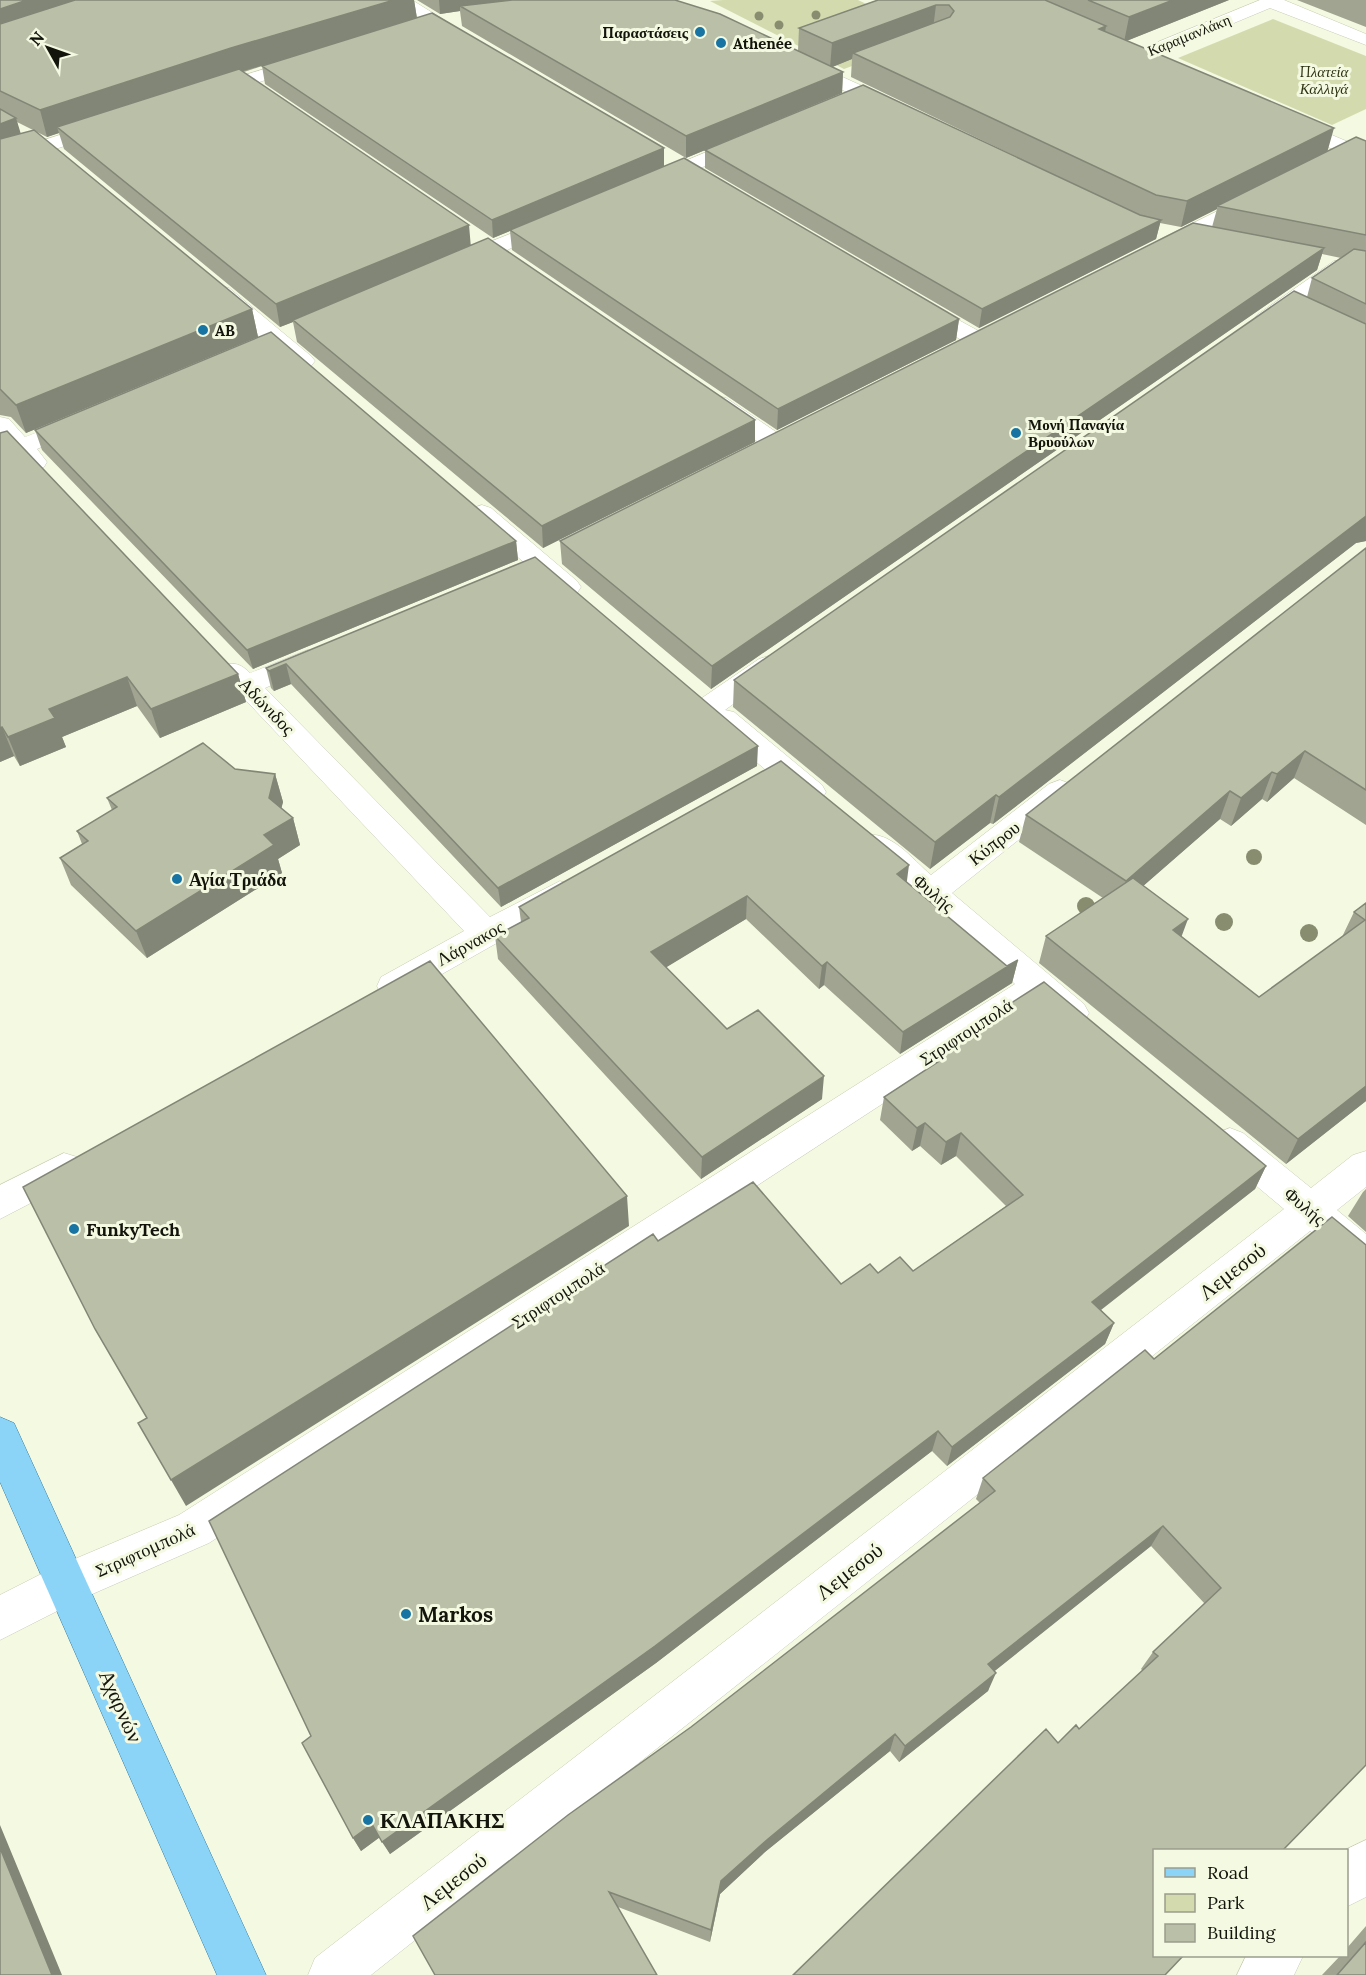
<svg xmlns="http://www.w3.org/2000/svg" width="1366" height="1975" font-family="Lora,serif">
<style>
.green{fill:#d3dbae}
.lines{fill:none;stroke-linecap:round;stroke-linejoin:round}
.minor-casing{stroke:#c8ccb5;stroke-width:1}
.major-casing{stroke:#307da3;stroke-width:1}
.minor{fill:#fff;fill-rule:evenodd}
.major{fill:#8cd3f8;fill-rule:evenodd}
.tree{fill:#888d70}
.wall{fill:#a0a490}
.shaded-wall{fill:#828676}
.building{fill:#babfa8;stroke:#828676;stroke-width:1.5}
.poi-dot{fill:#1874a2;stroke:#f4f9e1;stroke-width:2}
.labels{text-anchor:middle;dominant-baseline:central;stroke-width:6;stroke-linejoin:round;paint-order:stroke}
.far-poi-label{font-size:15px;font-weight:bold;fill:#13140c;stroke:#f4f9e1;text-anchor:start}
.far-street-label{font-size:15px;fill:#13140c;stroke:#f4f9e1}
.far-park-label{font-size:15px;font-style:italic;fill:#2f3414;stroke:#f4f9e1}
.street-label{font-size:18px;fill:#13140c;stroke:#f4f9e1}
.poi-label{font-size:18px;font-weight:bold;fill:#13140c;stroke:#f4f9e1;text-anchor:start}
.near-street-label{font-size:21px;fill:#13140c;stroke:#f4f9e1}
.near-poi-label{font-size:21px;font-weight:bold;fill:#13140c;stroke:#f4f9e1;text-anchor:start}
</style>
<rect width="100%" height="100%" fill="#f4f9e1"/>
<!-- green -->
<path class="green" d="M723,0H858L934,36L844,69L710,1Z
M1273,19L1366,56V109L1332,125L1178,58Z"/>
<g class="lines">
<!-- minor casing -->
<g class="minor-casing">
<path id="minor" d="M391,0H412L473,38L464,43L458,42Z
M1260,0H1284L1366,34V45L1270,8L1143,61H1131L1128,57L1131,53Z
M306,56L312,57L315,61L312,65L210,98L201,92L203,88Z
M803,59L902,104L905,108L902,112H888L797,68L794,64Z
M1289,117L1358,146L1361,150L1351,156L1344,154L1282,127L1279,123Z
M104,121L114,127L111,131L0,167V154Z
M747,135L754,137L757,141L754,145L661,185H647L644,181L647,177Z
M1254,193L1261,195L1264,199L1261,203L1171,249H1157L1153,245L1157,241Z
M551,218L558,220L561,224L558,228L465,268H449L446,263L449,258Z
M1342,260L1350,261L1353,266L1350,271L1273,325H1257L1254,320L1257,315L1334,261Z
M221,286L229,288L311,356L315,361L311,366H295L213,298L210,293L213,288Z
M920,299L986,335L989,340L986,345H970L912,311L909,306L912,301Z
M718,396L726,398L785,438L788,443L785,448L776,450L767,448L710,408L706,403L710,398Z
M81,415L89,417L93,422L89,427L37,449L47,462L44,467C31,470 26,467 17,458L0,463V447L6,445L0,438V417L9,419L25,437Z
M482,505L491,508L577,581L581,587L577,593L568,595L559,593L473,518L469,513L473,508Z
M308,650L318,653L322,659L318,665L265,688L490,917L560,881L571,885L576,893L571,901L405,995L393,999L381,995L377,986L381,977L464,931L219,672L223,665C235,662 241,664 250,673Z
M769,656L779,659L783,665L779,671L725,710L734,712L822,785L826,792L822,799L811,803L800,799L714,726L710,719L712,716L699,714L695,707L699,700L759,659Z
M1060,780L1071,784L1075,791L1071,798L952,893L1084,1004L1089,1013L1084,1022C1063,1029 1053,1016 1037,1003L209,1543L81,1599L0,1640V1595L51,1569L179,1515L1015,984L863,852L859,844L863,836C889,828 913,860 931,875L1049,784Z
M1230,1128L1243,1133L1311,1188L1353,1155L1366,1151V1187L1337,1210L1366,1234V1272L1353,1268L1310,1231L371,1975H308L315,1958L1284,1209L1217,1153L1212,1143L1217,1133Z
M64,1153L77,1157L82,1168L77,1179L0,1219V1185Z
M1366,1840V1897L1346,1907L1345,1850Z
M1246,1956H1303L1294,1975H1237Z"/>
</g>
<!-- major casing -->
<g class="major-casing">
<path id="major" d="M0,1417L14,1423L266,1975H217L0,1482Z"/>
</g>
<!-- minor -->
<use href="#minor" class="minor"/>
<!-- major -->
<use href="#major" class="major"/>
</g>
<!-- trees -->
<g class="tree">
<circle cx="816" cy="15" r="4.5"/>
<circle cx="759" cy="16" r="4.5"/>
<circle cx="779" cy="25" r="4.5"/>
<circle cx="1254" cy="857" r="8"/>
<circle cx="1086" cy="906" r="9"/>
<circle cx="1224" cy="922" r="9"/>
<circle cx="1309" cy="933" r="9"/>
</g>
<!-- wall -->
<path class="wall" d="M0,0H414L417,18L664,148V166L959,319L956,340L777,430L512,250L510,231L493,238L265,84L262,66L244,72L471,245L755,442L543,548L297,342L293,322L280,327L64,149L59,133L47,137L17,122L20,134L252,309L258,337L26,433L11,417L0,415Z
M417,0H675L798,51L799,28L878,0H1229L1126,41L1327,151L1366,141V541L1356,543L993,824L990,823L930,869L733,707L734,680L1307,297L1312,278L1341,258L1322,254L1317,270L711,689L562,564L560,541L1212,227L1217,209L1181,227L1160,223L1156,239L979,328L705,168V150L1075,185L851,77L852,59L832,67L843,72L842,93L686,158L462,26L460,11L440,14Z
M1297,0H1366V27Z
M35,430L516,541L518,560L253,669L42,450Z
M0,433L238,674L246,702L160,738L137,706L62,737L66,747L20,766L14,756L0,762Z
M1366,548V825L1294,778L1267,802L1262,799L1231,826L1220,819L1143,886L1181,936L1259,997L1342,937L1354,912L1366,903V1101L1286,1164L1039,963L1046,936L1103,898L1019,842L1026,815Z
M535,557L757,766L501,907L291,684L274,691L271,688L266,668Z
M235,769L275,774L283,802L281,808L293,818L300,845L278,859L282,873L147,958L71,885L60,858L82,844L77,831L112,810L107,798Z
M906,883L1007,966L1018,960L1012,983L900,1054L824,985L819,989L746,919L666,967L727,1029L822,1099L701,1179L498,959L495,936L521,922L519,907Z
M930,1055L1266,1166L1255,1189L1101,1310L1114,1323L1105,1344L947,1466L932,1451L656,1663L390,1854L380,1837L361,1851L353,1838L311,1736L658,1241L841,1284L878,1273L913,1271L1006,1206L956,1156L941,1165L920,1146L912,1151L880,1120L884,1097L928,1068Z
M1366,1189V1232L1348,1216L1363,1192Z
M1154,1359L1366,1765L1058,1743L1079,1729L1143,1671L1141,1669L1153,1652L1205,1604L1151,1546L994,1671L988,1691L899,1762L890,1751L765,1852L720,1894L710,1942L618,1907L435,1975L691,1727L980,1503L976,1499L983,1478Z
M1366,1926V1975H1322L1340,1956H1347V1948Z"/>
<!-- shaded-wall -->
<path class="shaded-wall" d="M27,0H107L0,37V9Z
M394,0H414L417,19L57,127L59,133L47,137L40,110L231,48Z
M439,0H552L460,6V11L440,14Z
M1173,0H1229L1124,42L1129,17Z
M936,5L933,29L853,53L852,59L830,68L832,43Z
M1106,26L1102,51L1099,29Z
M843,72L842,93L686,158V136Z
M16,118L24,144L0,153V124Z
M1334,128L1327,153L1217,206V209L1181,227L1187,201Z
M664,148V167L493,238L492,220Z
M1161,220L1156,239L979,328L982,309Z
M469,225L471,248L293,320V322L280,327L276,304Z
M1324,248L1317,270L711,689L712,666Z
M252,309L258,337L26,433L16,405Z
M959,319L956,340L777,430L778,409Z
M755,420V442L543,548L542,526Z
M1366,516V541L1356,543L993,824L999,797Z
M516,541L518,560L253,669L247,650Z
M286,664L291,684L274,691L269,671Z
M238,674L246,702L160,738L151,709Z
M127,677L137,706L62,737L66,747L20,766L8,737L49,709Z
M2,727L14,756L0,762V728Z
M758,746L757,766L501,907L498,888Z
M1305,751L1294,778L1267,802L1277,774Z
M1272,772L1262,799L1231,826L1241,798Z
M275,774L283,802L277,826L269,798Z
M1230,791L1220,819L1118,908L1126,881Z
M996,795L990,823L930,869L935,842Z
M293,818L300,845L278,859L282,873L147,958L136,931L264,835Z
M909,865L906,888L897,874Z
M747,896L746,919L652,976L651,952Z
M1188,919L1178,946L1173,930Z
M1018,960L1012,983L900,1054L903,1032Z
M827,962L824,985L819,989L822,966Z
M824,1076L822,1099L701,1179L702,1157Z
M1366,1086V1101L1286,1164L1298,1139Z
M925,1123L920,1146L912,1151L917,1128Z
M961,1133L956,1156L941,1165L946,1142Z
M1266,1166L1255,1189L1084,1323L1092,1302Z
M627,1196L629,1226L186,1506L171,1480Z
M1114,1323L1105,1344L947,1466L952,1447Z
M938,1431L932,1451L656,1663L390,1854L382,1842Z
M1163,1526L1151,1546L981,1682L988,1664Z
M996,1673L988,1691L899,1762L905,1746Z
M895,1734L890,1751L765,1852L720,1894L710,1942L711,1930L721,1881L768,1839Z
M372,1824L380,1837L361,1851L353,1838Z
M0,1825L62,1975H52L0,1848Z"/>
<!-- building -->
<path class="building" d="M0,0H27L0,9Z
M75,0H394L231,48L40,110L0,91V24Z
M512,0H675L720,14L843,72L686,136L460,6Z
M878,0H1045L1106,26L1099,29L1334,128L1187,201L1156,195L853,53L950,17L954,11L949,5H936L832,43L799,28Z
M1088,0H1173L1129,17Z
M432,13L664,148L492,220L262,66Z
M239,69L469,225L276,304L57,127Z
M863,85L1140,215L1161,220L982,309L705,150Z
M0,109L16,118L0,124Z
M34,130L252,309L16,405L0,389V139Z
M1356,137L1366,141V235L1217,206Z
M684,158L959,319L778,409L510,230Z
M1193,223L1324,248L712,666L560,541Z
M488,238L755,420L542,526L293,320Z
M1354,249L1366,251V304L1312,278Z
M1294,291L1366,324V516L999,797L996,795L935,842L734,680Z
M271,332L516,541L247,650L35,430Z
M7,431L238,674L151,709L127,677L49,709L55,718L8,737L2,727L0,728V433Z
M1366,548V790L1305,751L1277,774L1272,772L1241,798L1230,791L1126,881L1026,815Z
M535,557L758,746L498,888L286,664L269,671L266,668Z
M203,743L235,769L275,774L269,798L293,818L264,835L274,845L136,931L60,858L88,841L77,831L117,807L107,798Z
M781,761L909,865L897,874L1007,966L1018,960L903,1032L827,962L822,966L747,896L651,952L727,1029L758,1010L824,1076L702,1157L495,936L529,918L519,907Z
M1133,878L1188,919L1173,930L1259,997L1365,920L1354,912L1366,903V1086L1298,1139L1046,936Z
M430,961L627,1196L171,1480L138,1423L147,1418L95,1329L23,1187Z
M1044,982L1266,1166L1092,1302L1114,1323L952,1447L938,1431L655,1646L382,1842L372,1824L353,1838L302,1743L311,1736L209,1521L653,1234L658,1241L753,1182L841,1284L870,1264L878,1273L900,1257L913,1271L1023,1195L961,1133L946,1142L925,1123L917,1128L884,1097L938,1062L930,1055Z
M1332,1217L1366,1245V1765L1282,1851H1155V1956H1183L1165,1975H793L1046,1729L1058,1743L1076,1725L1079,1729L1158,1656L1153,1652L1221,1588L1163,1526L988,1664L996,1673L905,1746L895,1734L768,1839L721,1881L711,1930L609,1892L657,1975H435L413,1936L568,1815L691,1727L995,1491L983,1478L1145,1350L1154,1359Z
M0,1848L52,1975H0Z
M1366,1942V1975H1337Z"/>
<!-- markers -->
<g class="poi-dot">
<circle cx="700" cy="32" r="6"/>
<circle cx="721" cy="43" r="6"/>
<circle cx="203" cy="330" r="6"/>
<circle cx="1016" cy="433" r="6"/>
<circle cx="177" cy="879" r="6"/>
<circle cx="74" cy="1229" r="6"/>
<circle cx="406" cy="1614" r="6"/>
<circle cx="368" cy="1820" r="6"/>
</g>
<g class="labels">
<!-- far-poi labels -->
<g class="far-poi-label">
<text x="688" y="32" text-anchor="end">Παραστάσεις</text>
<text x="733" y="43">Athenée</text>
<text x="215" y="330">AB</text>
<text x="1028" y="424">Μονή Παναγία<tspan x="1028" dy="17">Βρυούλων</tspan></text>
</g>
<!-- far-street labels -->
<g class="far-street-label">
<text transform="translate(1189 35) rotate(-22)">Καραμανλάκη</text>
</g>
<!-- far-park labels -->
<g class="far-park-label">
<text x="1324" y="71">Πλατεία<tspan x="1324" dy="17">Καλλιγά</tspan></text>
</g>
<!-- street labels -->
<g class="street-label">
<text transform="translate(267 706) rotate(46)">Αδώνιδος</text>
<text transform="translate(994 843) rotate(-38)">Κύπρου</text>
<text transform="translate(934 893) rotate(40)">Φυλής</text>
<text transform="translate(470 943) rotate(-29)">Λάρνακος</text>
<text transform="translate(966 1032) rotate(-33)">Στριφτομπολά</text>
<text transform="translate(1305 1206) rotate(40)">Φυλής</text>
<text transform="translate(558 1295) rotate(-33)">Στριφτομπολά</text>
<text transform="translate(145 1550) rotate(-24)">Στριφτομπολά</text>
</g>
<!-- poi labels -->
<g class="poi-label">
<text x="189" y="879">Αγία Τριάδα</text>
<text x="86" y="1229">FunkyTech</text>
</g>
<!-- near-street labels -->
<g class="near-street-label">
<text transform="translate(1232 1271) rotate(-38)">Λεμεσού</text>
<text transform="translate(849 1571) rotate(-38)">Λεμεσού</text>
<text transform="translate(121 1706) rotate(66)">Αχαρνών</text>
<text transform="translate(453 1881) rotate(-38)">Λεμεσού</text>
</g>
<!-- near-poi labels -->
<g class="near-poi-label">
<text x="418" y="1614">Markos</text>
<text x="380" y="1820">ΚΛΑΠΑΚΗΣ</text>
</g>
</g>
<!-- legend -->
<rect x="1153" y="1849" width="195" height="108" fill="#f4f9e1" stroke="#9a9d8c" stroke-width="1.5"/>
<rect x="1165" y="1868" width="30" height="9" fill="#8cd3f8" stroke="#9a9d8c" stroke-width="1.5"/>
<text x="1207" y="1879" font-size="18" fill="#13140c">Road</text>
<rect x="1165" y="1894" width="30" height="18" fill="#d3dbae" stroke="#9a9d8c" stroke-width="1.5"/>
<text x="1207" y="1909" font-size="18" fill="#13140c">Park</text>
<rect x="1165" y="1924" width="30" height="18" fill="#babfa8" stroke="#9a9d8c" stroke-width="1.5"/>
<text x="1207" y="1939" font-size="18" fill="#13140c">Building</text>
<!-- north arrow -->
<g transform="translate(48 48) rotate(310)" stroke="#f4f9e1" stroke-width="4.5" paint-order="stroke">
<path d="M0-4.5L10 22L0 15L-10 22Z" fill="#13140c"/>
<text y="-9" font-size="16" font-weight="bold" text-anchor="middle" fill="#13140c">N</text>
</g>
</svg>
